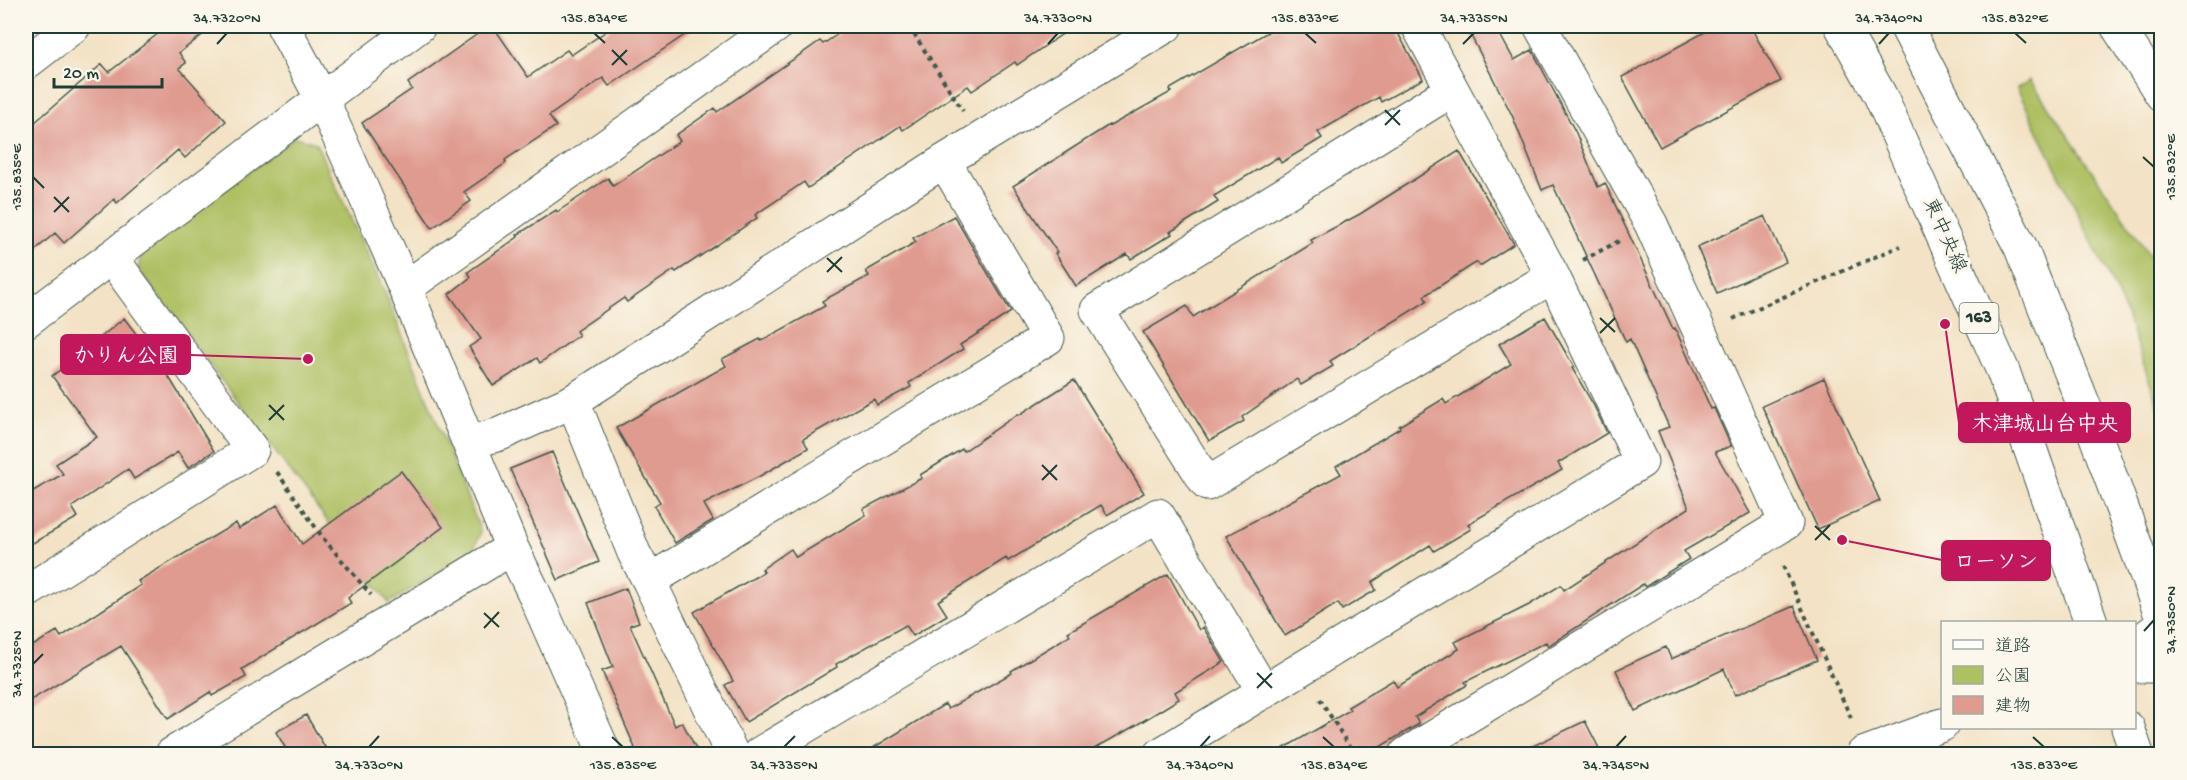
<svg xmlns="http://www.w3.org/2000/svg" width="2187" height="780" font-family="'Gochi Hand','Klee One',sans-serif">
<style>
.green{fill:#aec063;stroke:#667e4c;stroke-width:1.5}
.building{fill:#e09b91}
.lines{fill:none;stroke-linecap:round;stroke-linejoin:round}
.minor-casing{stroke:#3f564a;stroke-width:35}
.highway-casing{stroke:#3f564a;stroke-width:35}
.path{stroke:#3f564a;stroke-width:4;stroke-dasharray:4.5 4.5;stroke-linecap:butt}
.minor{stroke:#fff;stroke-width:33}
.highway{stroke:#fff;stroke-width:33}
.ticks{fill:none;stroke:#1f3d34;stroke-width:2}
.labels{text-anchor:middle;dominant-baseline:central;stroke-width:6;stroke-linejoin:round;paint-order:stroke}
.shield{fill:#fbf7ec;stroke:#61756b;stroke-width:1.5}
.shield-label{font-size:18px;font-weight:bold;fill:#1f3d34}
.street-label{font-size:20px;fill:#1f3d34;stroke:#fbf7ec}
.leader{fill:none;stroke:#c2185b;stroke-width:2}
.callout-dot{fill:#c2185b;stroke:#fbf7ec;stroke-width:2}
.callout{fill:#c2185b;stroke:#c2185b;stroke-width:2}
.callout-label{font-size:21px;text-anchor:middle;font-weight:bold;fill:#fff}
.neatline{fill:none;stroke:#1f3d34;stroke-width:2}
.ticks-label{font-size:15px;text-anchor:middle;fill:#1f3d34}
</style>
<rect width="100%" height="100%" fill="#fbf7ec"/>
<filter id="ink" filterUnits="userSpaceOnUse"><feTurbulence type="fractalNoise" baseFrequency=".0167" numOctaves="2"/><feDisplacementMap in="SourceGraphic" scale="12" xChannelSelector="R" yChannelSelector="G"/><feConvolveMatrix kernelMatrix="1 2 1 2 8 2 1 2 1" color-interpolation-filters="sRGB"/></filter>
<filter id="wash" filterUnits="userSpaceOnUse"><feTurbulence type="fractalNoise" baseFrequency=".008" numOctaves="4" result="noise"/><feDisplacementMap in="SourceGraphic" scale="24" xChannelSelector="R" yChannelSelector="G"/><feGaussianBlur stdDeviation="1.35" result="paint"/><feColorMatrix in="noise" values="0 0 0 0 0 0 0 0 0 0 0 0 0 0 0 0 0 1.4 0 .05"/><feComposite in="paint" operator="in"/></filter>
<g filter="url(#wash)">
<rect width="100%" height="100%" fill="#f3e2c5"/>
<!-- green -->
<path class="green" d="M2030,80L2161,272V414L2122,304L2017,88Z
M295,137L316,143L386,295L481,532L472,552L389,603L138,269L142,252Z"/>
<g id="blocks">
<!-- building -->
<path class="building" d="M168,26H214L179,53L186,63L179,68L226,121L185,158L178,150L117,203L114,199L64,243L55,233L26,258V130L102,64L109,72Z
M489,26H493L528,77L567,50L571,55L614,26H698L609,86L603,78L549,116L556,126L505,160L506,163L464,192L471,201L432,228L362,123L412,89L408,83Z
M850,26H1074L1017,65L1015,62L972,91L968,86L903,130L900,126L808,188L804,182L755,215L757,218L720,243L676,272L674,270L627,302L624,298L576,331L579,335L540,363L537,358L493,386L469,347L481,339L449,294L471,277L468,272L518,237L517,235L556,210L557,212L608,178L613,186L680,141L676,135L715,108L717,112L820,41L823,44Z
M1278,26H1394L1423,79L1381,102L1379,97L1318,132L1322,138L1281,163L1278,157L1214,196L1218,202L1170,232L1172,234L1131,259L1127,254L1076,286L1055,253L1057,252L1013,186L1109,125L1110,126L1171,92L1170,89Z
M1466,26H1495L1514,60L1532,50L1576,133L1598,187L1605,183L1673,329L1675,328L1711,409L1714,408L1731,446L1715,452L1750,513L1684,551L1689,559L1645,587L1643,584L1548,646L1546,642L1465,682L1467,685L1415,717L1419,724L1368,754H1274L1350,710L1348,707L1393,680L1397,687L1459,649L1455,642L1529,605L1561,585L1564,590L1689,508L1658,431L1669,427L1630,339L1626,342L1553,185L1542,190L1512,115Z
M1716,26H1750L1781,81L1660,147L1622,77Z
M1459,151L1514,244L1480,266L1477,262L1424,296L1427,301L1330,361L1333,366L1301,385L1297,379L1242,417L1244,421L1209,441L1143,332L1187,306L1193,317L1313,243L1311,240L1360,214Z
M954,216L1011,312L960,345L963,349L909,383L911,387L877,405L874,399L803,439L808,448L760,476L704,504L713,520L675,543L654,506L660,502L616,428L726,366L722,359L760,339L761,341L825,306L822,301L869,276L866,271L916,242L913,238Z
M1765,216L1786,262L1717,293L1697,247Z
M1545,317L1574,367L1572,368L1593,404L1607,433L1558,463L1562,470L1468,524L1471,529L1434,551L1430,545L1372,582L1376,590L1342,610L1338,603L1285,636L1226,536L1341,474L1336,466L1400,428L1399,426L1443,399L1446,404L1511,364L1499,344Z
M124,318L167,374L214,451L188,468L178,452L134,479L128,469L72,507L78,517L26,547V495L63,474L56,464L97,437L52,376L98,342L96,341Z
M1824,378L1880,501L1818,529L1762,406Z
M1074,380L1144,493L1107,515L1101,505L1008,561L1006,558L938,601L947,615L913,636L906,625L836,664L837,667L746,722L725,685L733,681L694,612L764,572L762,569L791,549L796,557L866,515L863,509L922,478L920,475L962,449L964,451L1018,414L1019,415Z
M552,452L599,562L558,580L510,469Z
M401,471L443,527L348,598L351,603L242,669L246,677L212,696L210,692L168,719L121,646L26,703V650L57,631L61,637L141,585L138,581L236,523L239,529L277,505L302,544Z
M1168,574L1199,630L1203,627L1224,662L1175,692L1179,699L1138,724L1085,754H863L945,704L948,709L1012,673L1011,671L1070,635L1068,632Z
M626,588L639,622L630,625L675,726L682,722L699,754H623L635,748L602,671L613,667L588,603Z
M1794,606L1817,660L1735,695L1724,669L1635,711L1616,670L1666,647L1671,659Z
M306,715L329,754H289L276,732Z
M1585,721L1602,754H1516Z"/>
</g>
</g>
<g filter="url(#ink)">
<use href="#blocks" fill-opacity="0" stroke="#3f564a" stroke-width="1.5"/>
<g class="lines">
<!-- minor casing -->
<g class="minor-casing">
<path id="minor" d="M283,26L322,99L362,189L405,288L512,548L533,591L605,754
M2117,26L2162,95
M26,63L74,26
M1452,90L1097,310L1207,484L1553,276
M405,288L776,26
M26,321L419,26
M573,401L634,553L649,581L1048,338L944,161
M469,443L500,434L573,401L944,161L1166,26
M649,581L732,754
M26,592L252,450L111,257
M2134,646L2162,625
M2134,666H2162
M172,754L512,548
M759,754L1158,515L1264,692
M1161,754L1641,462L1553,276L1418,26
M1406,754L1786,523L1651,224L1540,26
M1863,754L1942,725"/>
</g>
<!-- highway casing -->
<g class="highway-casing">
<path id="highway" d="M1841,26L1880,95L2003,371L2091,622
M1906,26L2021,248L2091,423L2162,618
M2128,728L2137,754"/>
</g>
<!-- path -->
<path class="path" d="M909,26L963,111
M1583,260L1621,240
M1733,319L1900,246
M277,472L323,538L371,595
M1783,566L1851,718
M1320,699L1354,754"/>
<!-- minor -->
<use href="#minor" class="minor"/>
<!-- highway -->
<use href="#highway" class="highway"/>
</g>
</g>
<!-- ticks -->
<path class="ticks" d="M594,33L605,43M1305,33L1316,43M2015,33L2026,43M217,44L227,33M1048,44L1058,33M1463,44L1474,33M1879,44L1889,33M612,50L627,65M612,65L627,50M1385,110L1400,125M1385,125L1400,110M2143,157L2154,167M33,177L44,188M54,197L69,212M54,212L69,197M827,258L842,272M827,272L842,257M1600,318L1615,332M1600,333L1615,318M269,405L284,420M269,420L284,405M1042,465L1057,480M1042,480L1057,465M1815,526L1830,540M1815,540L1830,525M484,613L499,627M484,628L499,612M2144,631L2154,620M33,664L43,654M1257,673L1272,688M1257,688L1272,673M612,737L623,747M1323,737L1334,747M2033,737L2044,747M369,747L379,736M784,747L795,736M1200,747L1210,736M1616,747L1626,736"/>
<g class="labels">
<!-- shield labels -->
<rect class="shield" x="1959.5" y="303" width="39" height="30" rx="4.5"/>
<g class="shield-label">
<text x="1979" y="318">163</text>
</g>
<!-- street labels -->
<g class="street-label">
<text transform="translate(1943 236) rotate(66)">東中央線</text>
</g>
</g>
<!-- callouts -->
<path class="leader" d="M308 359L190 355M1945 324L1959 423M1842 540L1942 560"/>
<g class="callout-dot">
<circle cx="308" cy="359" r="6"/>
<circle cx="1945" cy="324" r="6"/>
<circle cx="1842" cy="540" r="6"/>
</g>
<g class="callout">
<rect x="61" y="335" width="129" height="39" rx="6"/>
<rect x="1959" y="403" width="171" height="39" rx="6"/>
<rect x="1942" y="541" width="108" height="39" rx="6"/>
</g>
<g class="callout-label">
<text x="126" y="362">かりん公園</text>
<text x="2045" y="430">木津城山台中央</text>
<text x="1996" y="568">ローソン</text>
</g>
<!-- margin -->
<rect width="2187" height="780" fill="none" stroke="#fbf7ec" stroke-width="66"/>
<!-- legend -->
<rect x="1941" y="621" width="195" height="108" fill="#fbf7ec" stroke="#a3ada2" stroke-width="1.5"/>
<rect x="1953" y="640" width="30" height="9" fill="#ffffff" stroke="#a3ada2" stroke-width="1.5"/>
<text x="1995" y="651" font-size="18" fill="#1f3d34">道路</text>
<rect x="1953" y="666" width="30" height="18" fill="#aec063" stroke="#a3ada2" stroke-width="1.5"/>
<text x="1995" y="681" font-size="18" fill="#1f3d34">公園</text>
<rect x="1953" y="696" width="30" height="18" fill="#e09b91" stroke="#a3ada2" stroke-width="1.5"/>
<text x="1995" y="711" font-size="18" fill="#1f3d34">建物</text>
<!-- scale -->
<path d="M54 78v9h108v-9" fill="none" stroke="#1f3d34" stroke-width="3"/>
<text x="63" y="78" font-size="18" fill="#1f3d34" stroke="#fbf7ec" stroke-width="4.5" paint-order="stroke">20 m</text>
<rect x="33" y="33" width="2121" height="714" class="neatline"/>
<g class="ticks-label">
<text x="227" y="22">34.7320°N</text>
<text x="594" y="22">135.834°E</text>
<text x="1058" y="22">34.7330°N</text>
<text x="1305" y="22">135.833°E</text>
<text x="1474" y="22">34.7335°N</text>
<text x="1889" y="22">34.7340°N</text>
<text x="2015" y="22">135.832°E</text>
<text transform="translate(2170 167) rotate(-90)" y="5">135.832°E</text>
<text transform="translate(16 177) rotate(-90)" y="5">135.835°E</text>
<text transform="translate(2170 620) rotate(-90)" y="5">34.7350°N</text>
<text transform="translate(16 664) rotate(-90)" y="5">34.7325°N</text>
<text x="369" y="769">34.7330°N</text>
<text x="623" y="769">135.835°E</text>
<text x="784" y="769">34.7335°N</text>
<text x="1200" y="769">34.7340°N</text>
<text x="1334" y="769">135.834°E</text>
<text x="1616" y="769">34.7345°N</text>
<text x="2044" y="769">135.833°E</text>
</g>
</svg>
